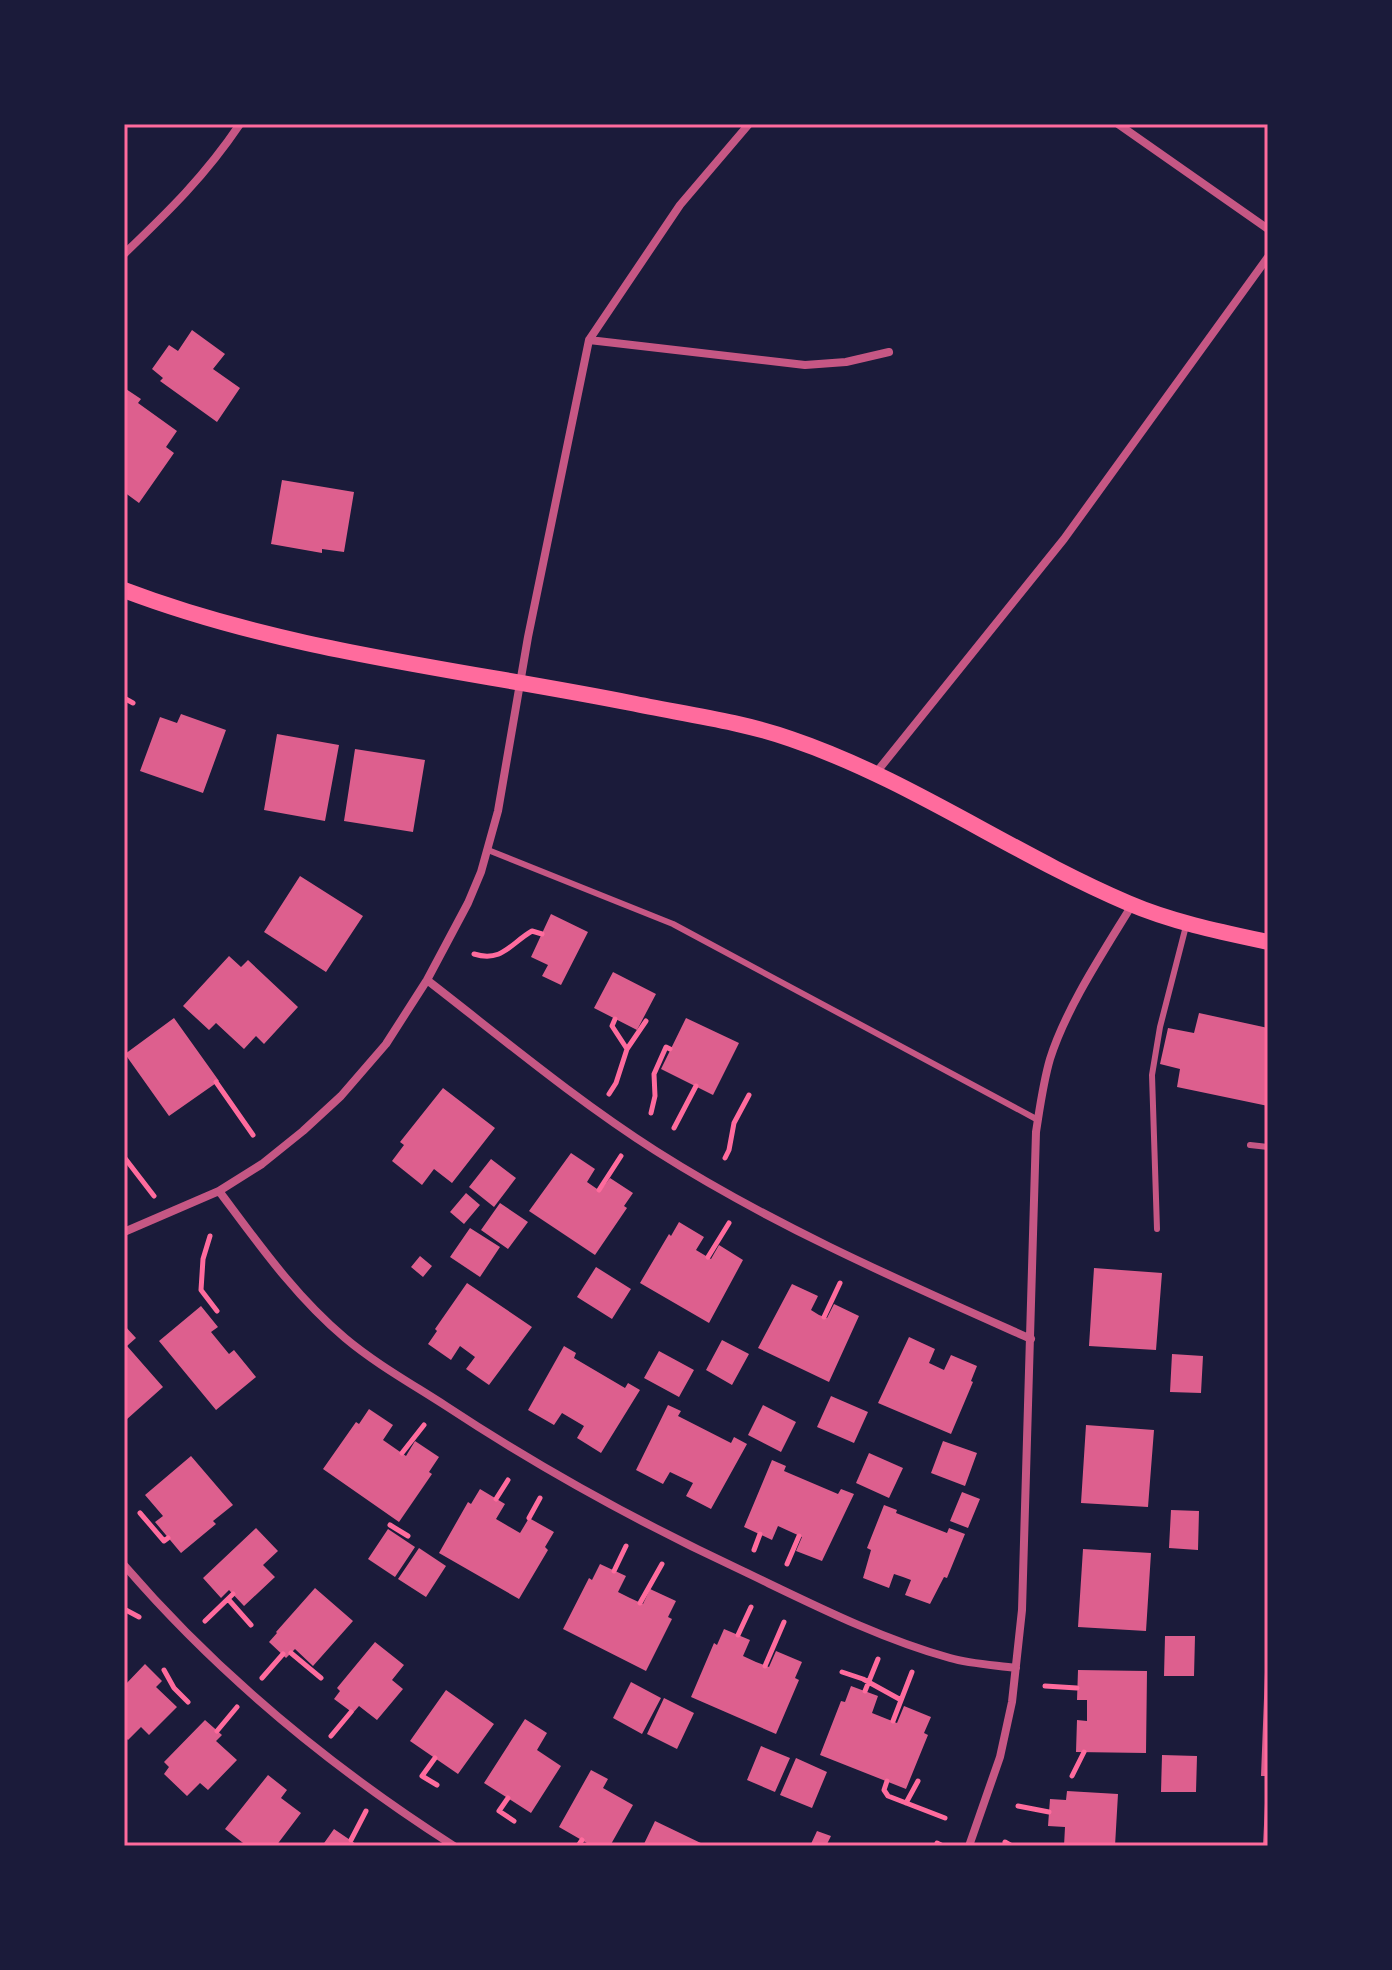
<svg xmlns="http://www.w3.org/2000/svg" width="1392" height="1970" font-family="Raleway,sans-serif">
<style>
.building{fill:#dd5f8e}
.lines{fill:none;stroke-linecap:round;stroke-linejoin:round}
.path{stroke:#ff6b9d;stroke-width:5}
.service{stroke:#c65784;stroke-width:6}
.minor{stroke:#c65784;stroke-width:8}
.secondary{stroke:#ff6b9d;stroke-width:16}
.neatline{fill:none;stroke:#ff6b9d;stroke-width:3}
</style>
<rect width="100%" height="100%" fill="#1b1b3a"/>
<!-- building -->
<path class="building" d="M192,330L225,354L213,369L240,388L217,422L160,381L163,378L152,369L169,345L178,351Z
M126,389L141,399L138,403L177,431L166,447L174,453L139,503L124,492Z
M282,480L354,492L344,552L322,549V553L271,544Z
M181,714L226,730L203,793L140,771L160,717L177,723Z
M277,734L339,745L325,821L264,810Z
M355,749L425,760L413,832L344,821Z
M300,876L363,916L326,972L264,932Z
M551,914L588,932L561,985L542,976L548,965L531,957Z
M229,956L241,967L248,960L298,1007L264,1044L256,1036L244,1049L216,1023L209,1030L183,1006Z
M613,972L656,994L637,1030L594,1008Z
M1199,1013L1268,1028V1106L1177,1087L1180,1069L1160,1064L1168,1028L1194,1033Z
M174,1018L219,1081L169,1116L125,1054Z
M686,1018L739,1043L713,1095L661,1069Z
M443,1088L495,1128L452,1183L434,1169L422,1185L392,1161L404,1145L400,1142Z
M571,1153L595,1169L587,1182L600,1191L610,1178L633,1193L624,1206L627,1208L595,1255L529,1211Z
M491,1159L516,1178L494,1207L469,1187Z
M466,1193L480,1205L464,1224L450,1212Z
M500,1203L528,1222L508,1249L481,1230Z
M679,1222L704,1237L696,1250L711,1259L719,1245L743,1260L709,1323L640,1283L669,1234L671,1236Z
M470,1228L500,1247L480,1277L450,1257Z
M420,1256L432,1266L423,1277L411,1267Z
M596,1267L631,1289L612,1319L577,1297Z
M1094,1268L1162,1273L1156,1350L1089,1346Z
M467,1283L532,1327L489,1385L466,1369L475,1357L460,1346L451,1360L428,1344L437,1331L435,1329Z
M792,1284L818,1296L811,1310L819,1315L827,1318L834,1304L859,1316L829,1382L758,1348Z
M201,1306L218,1327L211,1332L229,1354L234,1350L256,1377L216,1410L159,1341Z
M124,1325L136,1338L127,1346L163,1387L126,1420L124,1418Z
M909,1337L935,1349L929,1363L944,1370L951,1355L977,1366L971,1381L973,1382L951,1434L878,1403Z
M722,1340L749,1354L732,1385L706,1370Z
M564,1346L576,1353L574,1358L625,1388L628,1383L640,1390L601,1453L577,1438L584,1426L562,1413L554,1425L528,1410Z
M659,1351L694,1370L679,1397L644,1378Z
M1172,1354L1203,1356L1201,1393L1170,1392Z
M831,1396L868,1412L854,1443L817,1427Z
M668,1405L681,1411L678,1416L731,1443L734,1437L747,1444L711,1509L686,1496L693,1483L670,1472L663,1484L636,1470Z
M763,1405L796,1422L781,1452L748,1435Z
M369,1409L393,1425L383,1440L406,1456L415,1441L439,1457L429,1472L432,1474L399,1522L323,1469L356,1422L359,1424Z
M1086,1425L1154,1430L1148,1507L1081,1503Z
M943,1441L977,1453L965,1486L931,1473Z
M869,1453L903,1468L889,1498L856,1483Z
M191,1456L233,1505L213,1521L216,1524L181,1553L155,1522L163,1516L145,1495Z
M772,1460L786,1466L784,1471L838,1494L841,1489L854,1494L822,1561L796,1551L802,1537L778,1526L772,1540L744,1527Z
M480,1489L505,1504L496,1519L520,1533L529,1518L554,1532L545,1547L548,1550L519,1599L439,1553L468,1502L471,1504Z
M962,1492L980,1499L968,1528L950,1521Z
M884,1505L897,1510L896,1513L947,1533L949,1528L965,1534L947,1578L944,1577L930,1604L905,1595L911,1580L903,1577L894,1574L889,1588L863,1578L871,1550L867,1548Z
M1171,1510L1199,1511L1198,1550L1169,1548Z
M256,1528L278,1551L263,1565L275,1577L244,1606L229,1590L221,1598L203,1578Z
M388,1529L415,1547L395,1577L368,1559Z
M419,1548L446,1566L426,1597L398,1579Z
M1083,1549L1151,1553L1146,1631L1078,1627Z
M600,1564L626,1576L618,1592L630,1598L643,1604L650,1589L676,1601L668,1617L672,1619L646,1671L563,1629L589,1578L592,1580Z
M315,1588L353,1621L313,1666L295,1649L286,1658L269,1642L277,1633L276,1632Z
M724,1629L750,1640L743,1656L756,1662L769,1667L776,1651L802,1662L795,1678L799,1680L776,1734L691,1697L714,1643L717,1645Z
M1165,1636H1195L1194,1676H1164Z
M375,1642L404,1665L392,1680L403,1689L377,1720L359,1706L353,1713L334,1699L340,1691L337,1688Z
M145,1664L162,1681L156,1687L177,1707L149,1735L141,1727L128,1740L124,1736V1686Z
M1078,1670L1147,1671L1146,1753L1076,1752L1077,1720L1087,1721V1700H1077Z
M1265,1672H1268V1776H1261Z
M631,1682L661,1698L642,1734L613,1718Z
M851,1686L878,1696L872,1713L897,1723L904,1706L931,1717L924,1733L928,1735L906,1789L820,1755L841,1701L845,1702Z
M446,1690L494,1724L458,1774L410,1741Z
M664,1698L694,1713L677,1749L647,1734Z
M525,1719L547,1733L537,1750L561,1766L531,1813L484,1783Z
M205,1720L222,1735L216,1741L237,1760L208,1790L200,1783L187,1796L164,1774L169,1767L164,1762Z
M761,1746L790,1758L775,1792L747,1780Z
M1162,1755L1197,1756L1196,1792H1161Z
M796,1758L827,1772L812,1808L780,1795Z
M591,1770L608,1779L603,1788L633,1805L610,1846H592L559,1827Z
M268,1775L287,1790L281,1798L301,1813L276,1846H247L225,1829Z
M1067,1791L1118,1794L1115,1846H1064L1065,1827L1048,1826L1050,1799L1066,1800Z
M1265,1803H1268V1846H1263Z
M655,1821L707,1846H643Z
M334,1829L356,1844L355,1846H322Z
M817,1831L831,1836L826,1846H810Z"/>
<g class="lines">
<!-- path -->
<path class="path" d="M124,698L133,703
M474,954C502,963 511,943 532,931L542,934
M615,1019L612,1026L627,1049
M216,1082L253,1135
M609,1094L616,1083L627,1049L646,1021
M651,1113L655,1096L654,1074L666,1047L670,1049
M674,1128L696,1086
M124,1157L154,1196
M725,1158L729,1150L734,1123L749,1095
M599,1190L621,1156
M210,1236L203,1259L201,1290L217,1311
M708,1257L729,1223
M824,1317L840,1283
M402,1453L424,1425
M496,1499L508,1480
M140,1513L164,1541L168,1538
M529,1518L540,1498
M390,1525L408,1536
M754,1550L760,1534
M787,1564L799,1536
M614,1571L626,1546
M228,1599L251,1625
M640,1603L662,1564
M124,1609L139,1617
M205,1621L233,1594
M738,1635L751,1607
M291,1653L321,1678
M765,1666L784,1622
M164,1670L174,1688L188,1702
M842,1672L863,1679L901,1700
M262,1678L283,1654
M1045,1686L1077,1688
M865,1691L878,1659
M893,1721L912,1672
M217,1731L237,1707
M331,1736L351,1712
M435,1758L422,1776L437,1785
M1072,1776L1084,1752
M887,1781L884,1790L888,1796L945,1818
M508,1798L499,1811L514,1821
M906,1803L918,1781
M1018,1806L1049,1812
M351,1840L366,1811
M1005,1842L1012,1846
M937,1843L943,1846
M578,1846L582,1840"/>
<!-- service -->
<path class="service" d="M488,850L673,924L1038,1120
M1250,1145L1268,1147
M1157,1229L1152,1075L1160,1027L1186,926"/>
<!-- minor -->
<path class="minor" d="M1118,124L1268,229
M124,254C169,211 205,176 240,124
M589,340L805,365L846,362L889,352
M875,774L1064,539L1268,257
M427,980C502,1038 576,1100 656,1151C774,1226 903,1282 1031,1339
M219,1191C258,1243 295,1296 345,1338C376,1364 412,1384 446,1406C543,1470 638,1522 743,1571C810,1603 878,1638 950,1658C971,1664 994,1665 1016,1668
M124,1232L219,1191L262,1164L303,1131L341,1096L386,1044L427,980L468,903L481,872L498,811L528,637L589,340L680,205L749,124
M124,1565C218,1674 332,1768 454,1846
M969,1846L1000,1757L1012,1702L1022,1610L1036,1132C1040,1107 1043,1083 1050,1059C1066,1008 1104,951 1132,905"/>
<!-- secondary -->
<path class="secondary" d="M124,590C287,652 461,669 631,703C684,714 740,721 791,739C909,779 1013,854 1128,903C1172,922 1221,932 1268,942"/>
</g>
<!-- border -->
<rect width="1392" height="1970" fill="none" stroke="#1b1b3a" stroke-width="252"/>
<rect x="126" y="126" width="1140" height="1718" class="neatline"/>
</svg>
